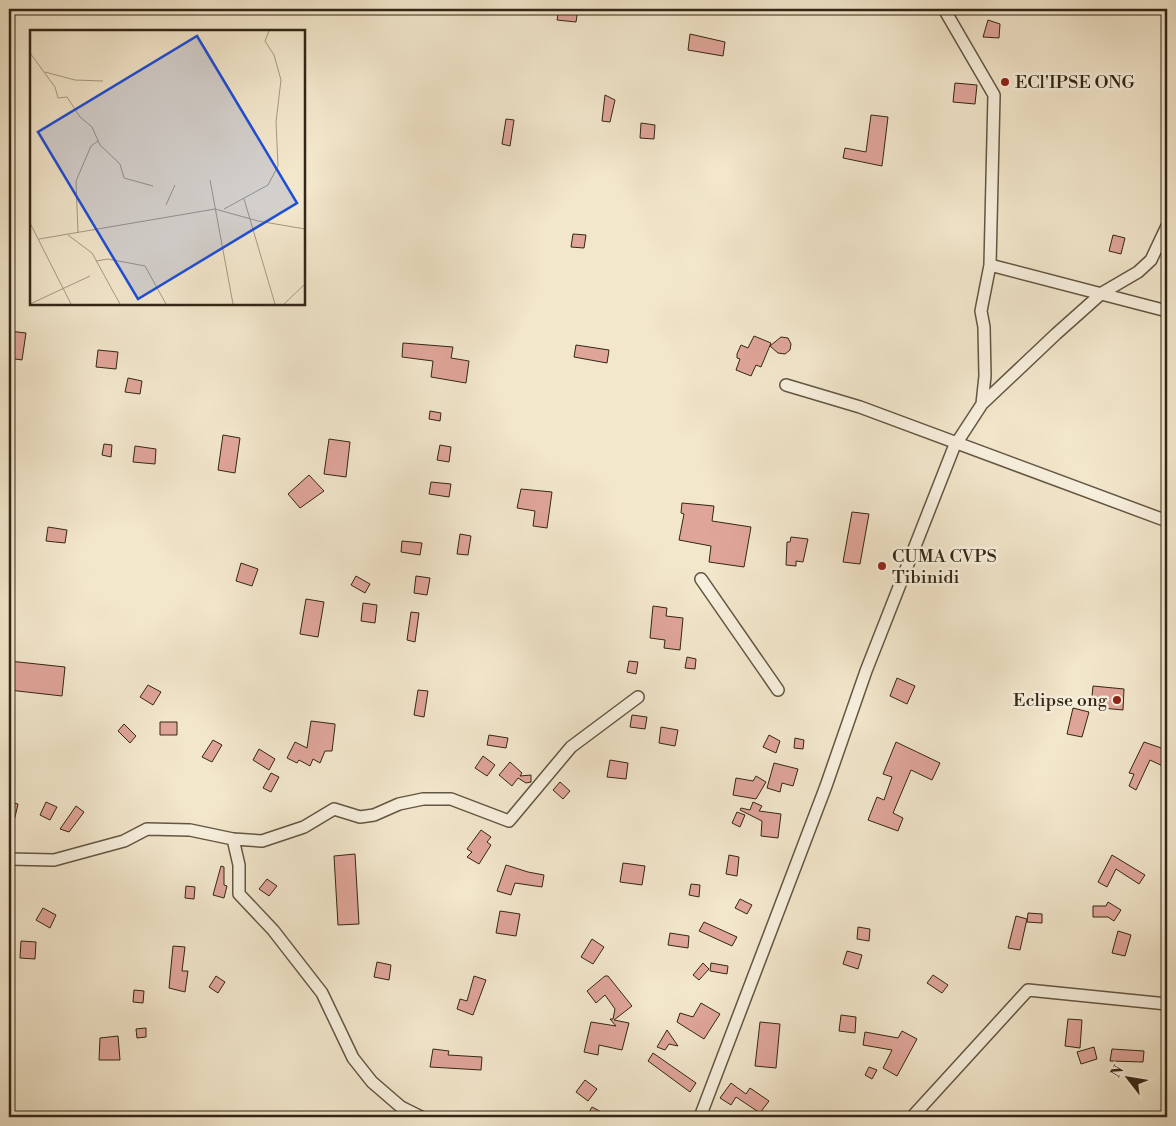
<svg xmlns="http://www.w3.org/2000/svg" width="1176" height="1126" font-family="'Libre Bodoni',serif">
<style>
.building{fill:#dfa599;stroke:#332615}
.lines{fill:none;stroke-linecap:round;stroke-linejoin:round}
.minor-casing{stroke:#635642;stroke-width:14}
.minor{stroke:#f7efdd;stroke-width:11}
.poi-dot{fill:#8f2418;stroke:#f7efdd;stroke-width:2}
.labels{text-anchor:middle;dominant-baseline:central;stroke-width:5;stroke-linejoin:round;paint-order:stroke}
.poi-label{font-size:18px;fill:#332615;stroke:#f7efdd;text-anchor:start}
.inset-road{fill:none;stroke:#a69982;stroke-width:1}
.view{fill:#1d4ed8;fill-opacity:0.15;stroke:#1d4ed8;stroke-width:2.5}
.inset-edge{fill:none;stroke:#332615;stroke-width:2.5}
</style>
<rect width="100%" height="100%" fill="#f2e6cb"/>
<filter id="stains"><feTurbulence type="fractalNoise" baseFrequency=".004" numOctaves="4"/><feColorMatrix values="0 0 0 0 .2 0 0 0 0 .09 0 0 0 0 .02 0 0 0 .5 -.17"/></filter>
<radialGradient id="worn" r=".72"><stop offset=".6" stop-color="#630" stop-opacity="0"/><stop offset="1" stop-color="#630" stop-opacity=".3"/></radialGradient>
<!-- building -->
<path class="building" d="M559,9H578L576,22L557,20Z
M988,20L1000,24L999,38L983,37Z
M690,34L725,42L723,56L688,50Z
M955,83L977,85L975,104L953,102Z
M605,95L615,100L610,122L602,121Z
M871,115L888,117L882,166L843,158L845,148L866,152Z
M506,119L514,120L510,146L502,144Z
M641,123L655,125L654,139L640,138Z
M573,234L586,235L584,248L571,247Z
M1113,235L1125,238L1121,254L1109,251Z
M9,331L26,333L22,360L9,358Z
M754,336L771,343L761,367L756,365L751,376L736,370L740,359L737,358V354L741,345L748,348Z
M781,337L788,338L791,344L790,350L785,354L778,353L770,346Z
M403,343L453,347L451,358L469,361L466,383L431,377L433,361L402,357Z
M576,345L609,350L607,363L574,357Z
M98,350L118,352L116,369L96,367Z
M128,378L142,381L140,394L125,392Z
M430,411L441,413L440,421L429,419Z
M223,435L240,438L235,473L218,470Z
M329,439L350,442L346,477L324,474Z
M104,444L112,445L111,457L102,455Z
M440,445L451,447L449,462L437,460Z
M135,446L156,449L155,464L133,462Z
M309,475L324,491L300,508L288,494Z
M431,482L451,484L449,497L429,494Z
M521,489L552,492L547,528L533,526L535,511L517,508Z
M682,503L714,506L712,521L751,527L744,567L709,562L711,546L679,540L684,514L681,513Z
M852,512L869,514L860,564L843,562Z
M48,527L67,530L65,543L46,541Z
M460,534L471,536L468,555L457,554Z
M791,537L808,539L803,562L796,561V566L786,565L787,542H790Z
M402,541L422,543L420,555L401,552Z
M241,563L258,569L252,586L236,581Z
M356,576L370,584L365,593L351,585Z
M416,576L430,578L427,595L414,593Z
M306,599L324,602L318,637L300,634Z
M363,603L377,605L375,623L361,621Z
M653,606L667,608L666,616L683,618L680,650L664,648L665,640L650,638Z
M411,612L419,613L415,642L407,640Z
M687,657L696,659L695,669L685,668Z
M9,661L65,667L62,696L9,690Z
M629,661L638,662L636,674L627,672Z
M897,678L915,686L907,704L890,696Z
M148,685L161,692L153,705L140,697Z
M1093,686L1124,689L1123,710L1091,707Z
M418,690L428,691L424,717L414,715Z
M1073,708L1089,712L1082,737L1067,734Z
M632,715L647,717L645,729L630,727Z
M311,721L335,724V726L332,751H325L320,763L313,759L310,766L299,760L297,763L287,758L295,742L307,748Z
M160,722H177V735H160Z
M124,724L136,736L130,743L118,731Z
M661,727L678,730L675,746L659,743Z
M489,735L508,738L506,748L487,745Z
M769,735L780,741L776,753L763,747Z
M795,738L804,740L803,749L794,748Z
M213,740L222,745L212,762L202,757Z
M896,742L940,763L932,780L911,770L893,813L903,818L898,831L868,820L877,797L884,800L892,777L883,774Z
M1144,742L1167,750V768L1150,760L1136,790L1129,786L1134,774L1129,773Z
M259,749L275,759L269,770L253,760Z
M483,756L495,765L487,776L475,768Z
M610,760L628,763L626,779L607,777Z
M510,762L522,773L520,776L531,775V782L526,783L518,778L512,786L499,775Z
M774,763L798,769L793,786L782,783L780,792L767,788Z
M271,773L279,777L271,792L263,788Z
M756,776L766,782L756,799L733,795L736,778L753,781Z
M560,782L570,791L563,799L553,790Z
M9,802L18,804L12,830H9Z
M46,802L57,807L50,820L40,815Z
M753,802L762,806L759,811L781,814L778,838L761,836L762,821L740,810L741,808L750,810Z
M76,806L84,812L69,832L60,829Z
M737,812L745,815L740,827L732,823Z
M481,830L491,837L487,842L491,845L479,864L467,857L472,852L467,849Z
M355,854L359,924L338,925L334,856Z
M729,855L739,857L737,876L726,874Z
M1112,855L1145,875L1139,884L1116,869L1107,887L1098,882Z
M623,863L645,866L642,885L620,882Z
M506,865L528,872L544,875L542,887L515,883L511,895L497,891Z
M221,866L224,867V885L227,886L224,898L213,895Z
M267,879L277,886L269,896L259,889Z
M691,884L700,885L699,897L689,895Z
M186,886L195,887L194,899L185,898Z
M740,899L752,905L747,914L735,908Z
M1108,902L1121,910L1114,921L1108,917H1093V906H1106Z
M43,908L56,915L50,928L36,920Z
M500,911L520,914L516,936L496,933Z
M1028,913L1042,914V923L1027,922Z
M1016,916L1027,919L1020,950L1008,948Z
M704,922L737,937L732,946L699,931Z
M858,927L870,929L869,941L857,939Z
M1118,931L1131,935L1125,956L1112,953Z
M670,933L689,936L688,948L668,945Z
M592,939L604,947L593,964L581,957Z
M21,941L36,942L35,959L20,958Z
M173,946L185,947L182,971H188L185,992L169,988Z
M847,951L862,955L858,969L843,964Z
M377,962L391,965L389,980L374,977Z
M703,963L709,969L699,980L693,975Z
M711,963L728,966L727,974L710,971Z
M933,975L948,985L942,993L927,983Z
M216,976L225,982L218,993L209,987Z
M474,976L486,980L473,1015L457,1009L460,999L467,1001Z
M605,976H608L632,1006L614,1020L629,1023L622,1050L599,1045L598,1055L584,1052L591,1022L616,1026L610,1019H613L615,1009L605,995L596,1003L587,991Z
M134,990L144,991L143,1003L133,1002Z
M701,1003L720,1014L704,1039L677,1022L680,1013L693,1017Z
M841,1015L856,1017L855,1033L839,1031Z
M1068,1019L1082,1020L1080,1048L1065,1046Z
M760,1022L780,1024L776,1068L755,1066Z
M146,1028V1037L137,1038L136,1029Z
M667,1030L678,1046L669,1044L665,1050L657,1047Z
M902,1031L917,1039L897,1076L883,1068L892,1050L863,1045L865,1032L898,1038Z
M118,1036L120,1060H99L100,1038Z
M1094,1047L1097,1059L1081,1064L1077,1052Z
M433,1049L449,1051L448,1055L482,1057L481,1070L430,1067Z
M1112,1049L1144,1051L1143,1062L1110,1061Z
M653,1053L696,1083L690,1092L648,1061Z
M869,1067L877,1070L872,1079L865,1075Z
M585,1080L597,1089L588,1101L576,1092Z
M731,1083L746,1094L750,1088L769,1101L760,1113L736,1097L731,1105L720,1098Z
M592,1107L611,1117H586Z"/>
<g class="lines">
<!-- minor casing -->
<g class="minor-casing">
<path id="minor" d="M944,9L994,95L990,265L981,311L984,327L985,376L982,404
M990,265L1167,311
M786,385L860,407L1167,521
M701,579L778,690
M233,839L239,865V894L273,930L322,993L353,1058L372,1082L401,1107L421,1117
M9,859L54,860L124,841L147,829L190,830L233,839L262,841L304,827L334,809L360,817L374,815L399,804L423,799H451L509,821L571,747L638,697
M700,1117L826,786L866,671L954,447L982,404L1056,334L1102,293L1138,272L1151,260L1167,226
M912,1117L1028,990L1167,1004"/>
</g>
<!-- minor -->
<use href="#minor" class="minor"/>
</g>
<!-- markers -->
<g class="poi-dot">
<circle cx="1005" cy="82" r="5"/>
<circle cx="882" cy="566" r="5"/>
<circle cx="1117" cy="700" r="5"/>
</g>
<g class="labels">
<!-- poi labels -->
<g class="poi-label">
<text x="1015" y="82">ECl'IPSE ONG</text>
<text x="892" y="556">CUMA CVPS<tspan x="892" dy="21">Tibinidi</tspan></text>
<text x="1107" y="700" text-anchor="end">Eclipse ong</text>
</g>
</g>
<!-- overview -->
<g transform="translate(30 30)">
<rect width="275" height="275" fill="#f2e6cb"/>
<path class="inset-road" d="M0,23L25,57L28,68L37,67L50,87L62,97L70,115L90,134L94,148L123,156M15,42L45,50L73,51M180,150L203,274M214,169L245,274M136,175L145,155M194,179L238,155L248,136L246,92L251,50L244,25L235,11L239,1M0,193L41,274M48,203L46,151L61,116L68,111M38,205L62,223L90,274M9,209L185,179L228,191L275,199M66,231L78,229L115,236L136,274M0,274L60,246M254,274L275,254"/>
<path class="view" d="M167,6L267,173L108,269L8,102Z"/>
<rect width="275" height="275" class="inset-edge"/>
</g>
<!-- margin -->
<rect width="1176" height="1126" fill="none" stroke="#f2e6cb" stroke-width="30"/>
<rect x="10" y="10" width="1156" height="1106" fill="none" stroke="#332615" stroke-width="2.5"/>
<rect x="15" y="15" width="1146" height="1096" fill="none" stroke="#332615"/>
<!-- north arrow -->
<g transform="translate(1128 1078) rotate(301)" stroke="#f7efdd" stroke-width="4" paint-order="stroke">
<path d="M0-4L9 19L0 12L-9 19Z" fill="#332615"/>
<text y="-8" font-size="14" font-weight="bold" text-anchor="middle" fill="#332615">N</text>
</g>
<rect width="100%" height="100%" filter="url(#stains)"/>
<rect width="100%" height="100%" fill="url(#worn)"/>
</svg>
